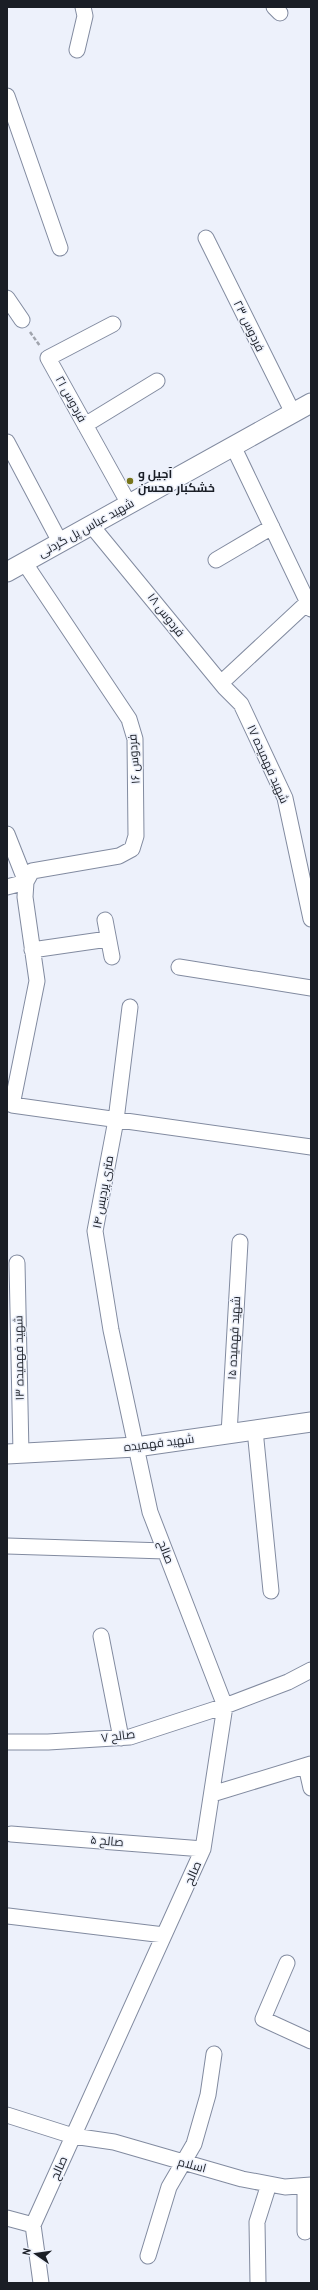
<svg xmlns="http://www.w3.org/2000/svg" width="318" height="2290" font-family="'Archivo Narrow',Cairo,sans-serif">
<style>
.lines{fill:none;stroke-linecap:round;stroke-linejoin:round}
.minor-casing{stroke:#828ba0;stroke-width:17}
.tertiary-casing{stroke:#828ba0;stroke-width:21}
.path{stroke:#a0a4ad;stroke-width:2.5;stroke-dasharray:4 2;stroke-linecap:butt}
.minor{stroke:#fff;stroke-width:15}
.tertiary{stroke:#fff;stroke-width:19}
.poi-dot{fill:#77751a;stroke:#edf1fb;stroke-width:1.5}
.labels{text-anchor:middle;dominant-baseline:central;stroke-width:3;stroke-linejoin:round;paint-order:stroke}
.street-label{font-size:12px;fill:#1a1e26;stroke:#edf1fb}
.poi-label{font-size:12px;font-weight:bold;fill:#1a1e26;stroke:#edf1fb;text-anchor:start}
</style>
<rect width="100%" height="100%" fill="#edf1fb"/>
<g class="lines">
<!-- minor casing -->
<g class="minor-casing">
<path id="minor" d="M274,7L280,13
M77,50L85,16L83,7
M7,96L60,248
M206,238L293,413
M7,298L22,320
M113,324L48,358L129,504
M85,425L157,381
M7,442L60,542
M233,446L311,609
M91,525L225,688L241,704L285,798L311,919
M216,560L272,527
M24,562L129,719L135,739L136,836L132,849L119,856L32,871L26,882
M221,683L308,602
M7,834L26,882L25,897L37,981L12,1105L311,1147
M7,887L26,882
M105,920L112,957
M32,950L108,939
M179,967L311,988
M17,1263L21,1453
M255,1430L271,1591
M229,1434L240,1242
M7,1546L165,1551
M101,1636L121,1738
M7,1742H48L130,1737L225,1706L288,1682L311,1670
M306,1766L311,1788
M212,1794L311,1764
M11,1834L203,1849
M8,1916L164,1935
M287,1963L263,2019L311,2041
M7,2115L73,2136L114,2142L242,2179L285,2187L311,2185
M305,2186V2232
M7,2218L33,2225
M148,2256L169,2187L194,2144L208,2095L214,2054
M41,2283L33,2225L203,1849L225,1706L150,1512L111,1330L95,1231L116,1120L130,1007
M258,2283L257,2222L269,2184"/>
</g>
<!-- tertiary casing -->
<g class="tertiary-casing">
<path id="tertiary" d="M7,572L311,403
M7,1454L136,1447L311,1422"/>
</g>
<!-- path -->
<path class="path" d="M30,332L40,346"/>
<!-- minor -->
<use href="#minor" class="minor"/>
<!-- tertiary -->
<use href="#tertiary" class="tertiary"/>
</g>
<!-- markers -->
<circle class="poi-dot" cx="130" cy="481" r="4"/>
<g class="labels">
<!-- street labels -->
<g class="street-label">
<text transform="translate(249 326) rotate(64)">فردوس ۲۳</text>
<text transform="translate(71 399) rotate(61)">فردوس ۲۱</text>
<text transform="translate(86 528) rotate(-29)">شهید عباس پل گردنی</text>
<text transform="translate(166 615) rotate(52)">فردوس ۱۸</text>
<text transform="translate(134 759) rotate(-94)">فردوس ۱۶</text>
<text transform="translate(268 764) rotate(66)">شهید فهمیده ۱۷</text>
<text transform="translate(103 1192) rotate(-80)">۱۴ متری پردیس</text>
<text transform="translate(234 1338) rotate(-87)">شهید فهمیده ۱۵</text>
<text transform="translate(19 1358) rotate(-91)">شهید فهمیده ۱۳</text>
<text transform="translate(159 1443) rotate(-7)">شهید فهمیده</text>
<text transform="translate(166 1552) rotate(69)">صالح</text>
<text transform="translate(118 1736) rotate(-7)">صالح ۷</text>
<text transform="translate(107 1841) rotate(5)">صالح ۵</text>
<text transform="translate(193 1873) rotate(-66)">صالح</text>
<text transform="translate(192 2165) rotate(15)">اسلام</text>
<text transform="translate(59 2168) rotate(-66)">صالح</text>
</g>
<!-- poi labels -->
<g class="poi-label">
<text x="138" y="474">آجیل و<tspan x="138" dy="14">خشکبار محسن</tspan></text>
</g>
</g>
<!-- border -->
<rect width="318" height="2290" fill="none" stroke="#1a1e26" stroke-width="16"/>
<!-- north arrow -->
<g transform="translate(36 2254) rotate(283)" stroke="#edf1fb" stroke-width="3" paint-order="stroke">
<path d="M0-3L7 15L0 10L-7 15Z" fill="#1a1e26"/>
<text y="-6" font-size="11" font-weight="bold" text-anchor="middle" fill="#1a1e26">N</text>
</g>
</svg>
